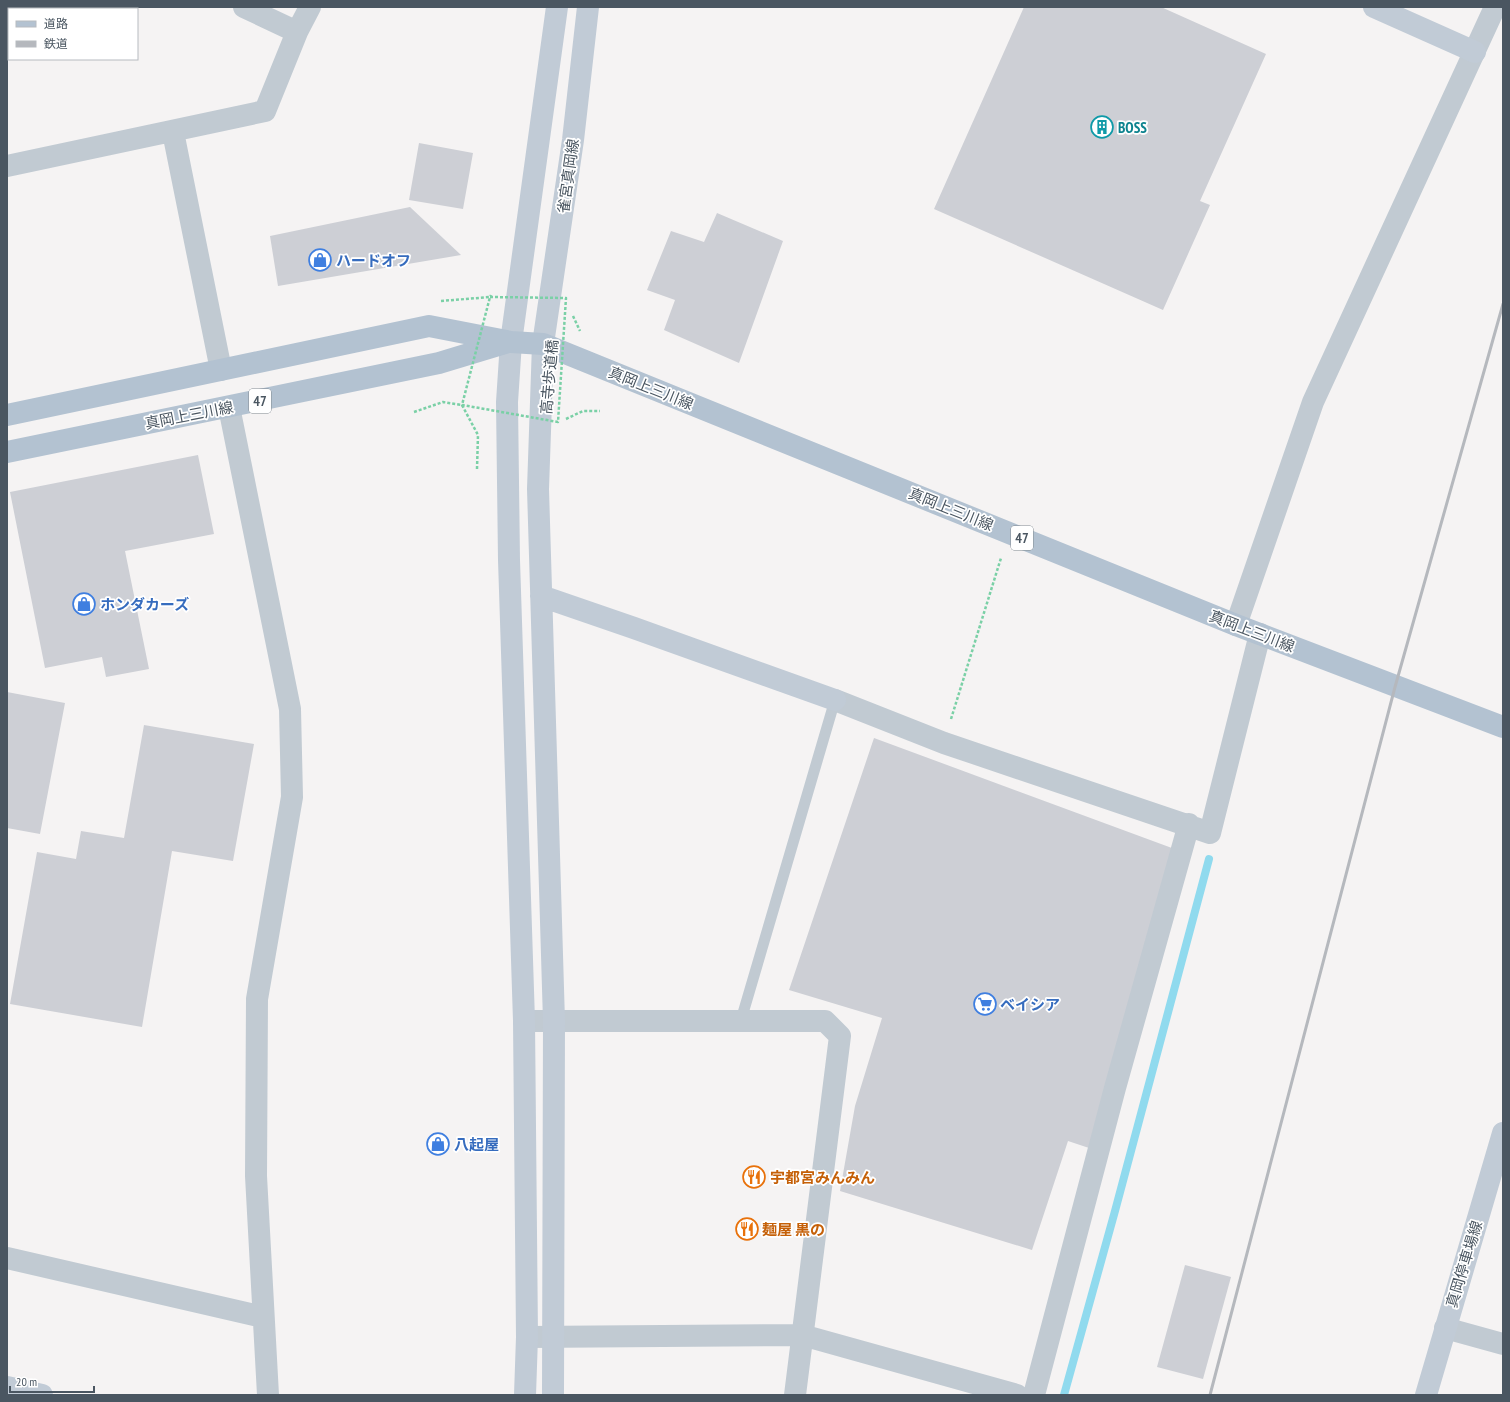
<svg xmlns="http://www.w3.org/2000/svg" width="1510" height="1402" font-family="'PT Sans Narrow','Noto Sans JP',sans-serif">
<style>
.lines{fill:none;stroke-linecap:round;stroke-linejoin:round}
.stream{stroke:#90daee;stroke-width:8}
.building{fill:#cdcfd5}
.path{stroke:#7ad0a6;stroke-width:2.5;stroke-dasharray:3 2;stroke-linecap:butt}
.lane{stroke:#c1cad2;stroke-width:11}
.street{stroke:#c1cad2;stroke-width:22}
.secondary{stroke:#c1cbd6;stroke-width:22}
.primary{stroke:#b3c2d1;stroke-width:22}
.rail{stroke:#b5b8bd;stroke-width:3}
.path-bridge{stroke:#7ad0a6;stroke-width:2.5;stroke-dasharray:3 2;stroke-linecap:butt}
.labels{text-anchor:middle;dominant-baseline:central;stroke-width:3.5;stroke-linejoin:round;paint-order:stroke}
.shield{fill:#fff;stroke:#808990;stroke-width:1}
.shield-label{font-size:14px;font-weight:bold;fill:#4a5661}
.culture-label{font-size:15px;font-weight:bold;fill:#0d838f;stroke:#fff;text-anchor:start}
.street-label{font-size:15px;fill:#4a5661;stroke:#fff}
.shop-label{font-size:15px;font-weight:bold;fill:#366cbe;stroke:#fff;text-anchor:start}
.food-label{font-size:15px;font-weight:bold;fill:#c56008;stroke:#fff;text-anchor:start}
</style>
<rect width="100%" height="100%" fill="#f5f3f3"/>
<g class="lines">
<!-- stream -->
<path class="stream" d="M1064,1395L1115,1211L1209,859"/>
</g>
<!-- building -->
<path class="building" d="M1024,7H1161L1266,54L1200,201L1210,205L1163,310L934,209Z
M419,143L473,153L463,209L409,200Z
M410,207L461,255L278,286L270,236Z
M717,213L783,241L739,363L664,330L675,300L647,290L671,231L704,242Z
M198,455L214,534L125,551L149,669L106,677L102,657L45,668L10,492Z
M7,692L65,703L40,834L7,828Z
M144,725L254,744L233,861L172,851L142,1027L10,1004L37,852L76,859L81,831L124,838Z
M874,738L1180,851L1092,1149L1068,1141L1032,1250L840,1191L855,1106L882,1018L789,990Z
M1185,1265L1231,1277L1203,1379L1157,1367Z"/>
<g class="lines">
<!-- path -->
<path class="path" d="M441,301L490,297L491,295
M573,316L580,331
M414,412L443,402L462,405L478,435L477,469
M566,419L583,411H600
M951,719L1001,558"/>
<!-- lane -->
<path class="lane" d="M741,1020L835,700"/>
<!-- street -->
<path class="street" d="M244,7L297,32
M173,132L221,370
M7,166L265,111L297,32L310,7
M229,407L290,709L292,797L257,999L256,1176L268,1395
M1236,625L1313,402L1495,7
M835,700L944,743L1210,833L1260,634
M524,1021H825L840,1036L795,1395
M7,1258L263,1317
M1445,1328L1503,1344
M527,1337L802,1335L1017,1395
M1034,1395L1115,1088L1189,824"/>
<!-- secondary -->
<path class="secondary" d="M1374,7L1475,52
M541,596L634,628L835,700
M7,1387L42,1395
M525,1395L527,1337L524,1021L509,560L507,402L511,342L557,7
M553,1395L554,1021L538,489L543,344L573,140L588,7
M1426,1395L1503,1133"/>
<!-- primary -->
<path class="primary" d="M7,415L429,326L511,342L543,344L1236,625L1503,727
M7,452L439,363L508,342"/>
<!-- rail -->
<path class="rail" d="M1210,1395L1395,687L1503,304"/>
<!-- path-bridge -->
<path class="path-bridge" d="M490,297L566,298L558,422L462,405Z"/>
</g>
<!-- icons -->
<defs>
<g id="building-ring" transform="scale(1.15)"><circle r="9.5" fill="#fff" stroke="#0f9aa8" stroke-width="1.5"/><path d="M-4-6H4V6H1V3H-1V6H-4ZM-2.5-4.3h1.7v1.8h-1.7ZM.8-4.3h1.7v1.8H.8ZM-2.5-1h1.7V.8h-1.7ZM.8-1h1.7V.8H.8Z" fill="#0f9aa8"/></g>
<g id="shop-ring" transform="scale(1.15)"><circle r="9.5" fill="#fff" stroke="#3f7fe0" stroke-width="1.5"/><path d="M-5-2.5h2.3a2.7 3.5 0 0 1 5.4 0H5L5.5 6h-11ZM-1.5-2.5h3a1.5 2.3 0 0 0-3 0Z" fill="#3f7fe0"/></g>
<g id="supermarket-ring" transform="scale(1.15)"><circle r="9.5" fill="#fff" stroke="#3f7fe0" stroke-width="1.5"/><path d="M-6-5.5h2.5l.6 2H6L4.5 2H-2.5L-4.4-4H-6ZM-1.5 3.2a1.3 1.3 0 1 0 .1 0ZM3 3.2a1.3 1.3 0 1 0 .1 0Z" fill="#3f7fe0"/></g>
<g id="restaurant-ring" transform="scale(1.15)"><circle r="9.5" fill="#fff" stroke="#e8710a" stroke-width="1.5"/><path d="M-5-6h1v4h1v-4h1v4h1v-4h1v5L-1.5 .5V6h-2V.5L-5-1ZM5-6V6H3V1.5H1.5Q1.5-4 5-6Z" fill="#e8710a"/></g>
</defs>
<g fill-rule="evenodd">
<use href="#building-ring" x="1102" y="127"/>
<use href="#shop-ring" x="320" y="260"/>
<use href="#shop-ring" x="84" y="604"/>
<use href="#supermarket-ring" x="985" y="1004"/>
<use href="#shop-ring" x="438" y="1144"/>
<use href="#restaurant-ring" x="754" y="1177"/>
<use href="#restaurant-ring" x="747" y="1229"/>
</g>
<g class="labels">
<!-- shield labels -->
<g class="shield">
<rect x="249" y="389" width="22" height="24" rx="3"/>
<rect x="1011" y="526" width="22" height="24" rx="3"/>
</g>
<g class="shield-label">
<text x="260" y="401">47</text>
<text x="1022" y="538">47</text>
</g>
<!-- culture labels -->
<g class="culture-label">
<text x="1118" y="127">BOSS</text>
</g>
<!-- street labels -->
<g class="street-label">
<text transform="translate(568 176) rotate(-82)">雀宮真岡線</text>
<text transform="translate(549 377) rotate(-85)">高寺歩道橋</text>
<text transform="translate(651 388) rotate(22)">真岡上三川線</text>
<text transform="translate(189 415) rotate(-11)">真岡上三川線</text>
<text transform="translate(951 509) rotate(22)">真岡上三川線</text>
<text transform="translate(1252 631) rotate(21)">真岡上三川線</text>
<text transform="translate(1464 1264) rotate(-73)">真岡停車場線</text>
</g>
<!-- shop labels -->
<g class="shop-label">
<text x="336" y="260">ハードオフ</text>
<text x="100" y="604">ホンダカーズ</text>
<text x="1000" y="1004">ベイシア</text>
<text x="454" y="1144">八起屋</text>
</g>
<!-- food labels -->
<g class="food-label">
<text x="770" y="1177">宇都宮みんみん</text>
<text x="762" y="1229">麺屋 黒の</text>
</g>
</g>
<!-- border -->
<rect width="1510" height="1402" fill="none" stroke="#4a5661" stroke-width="16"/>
<!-- legend -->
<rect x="8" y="8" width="130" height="52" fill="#ffffff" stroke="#b7bbc0"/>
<rect x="16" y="21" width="20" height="6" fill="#b3c2d1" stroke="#b7bbc0"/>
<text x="44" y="28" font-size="12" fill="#4a5661">道路</text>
<rect x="16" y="41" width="20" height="6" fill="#b5b8bd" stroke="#b7bbc0"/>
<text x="44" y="48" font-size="12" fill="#4a5661">鉄道</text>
<!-- scale -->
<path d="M10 1386v6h84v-6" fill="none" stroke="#4a5661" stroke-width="2"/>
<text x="16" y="1386" font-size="12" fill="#4a5661" stroke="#ffffff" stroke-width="3" paint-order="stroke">20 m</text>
</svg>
